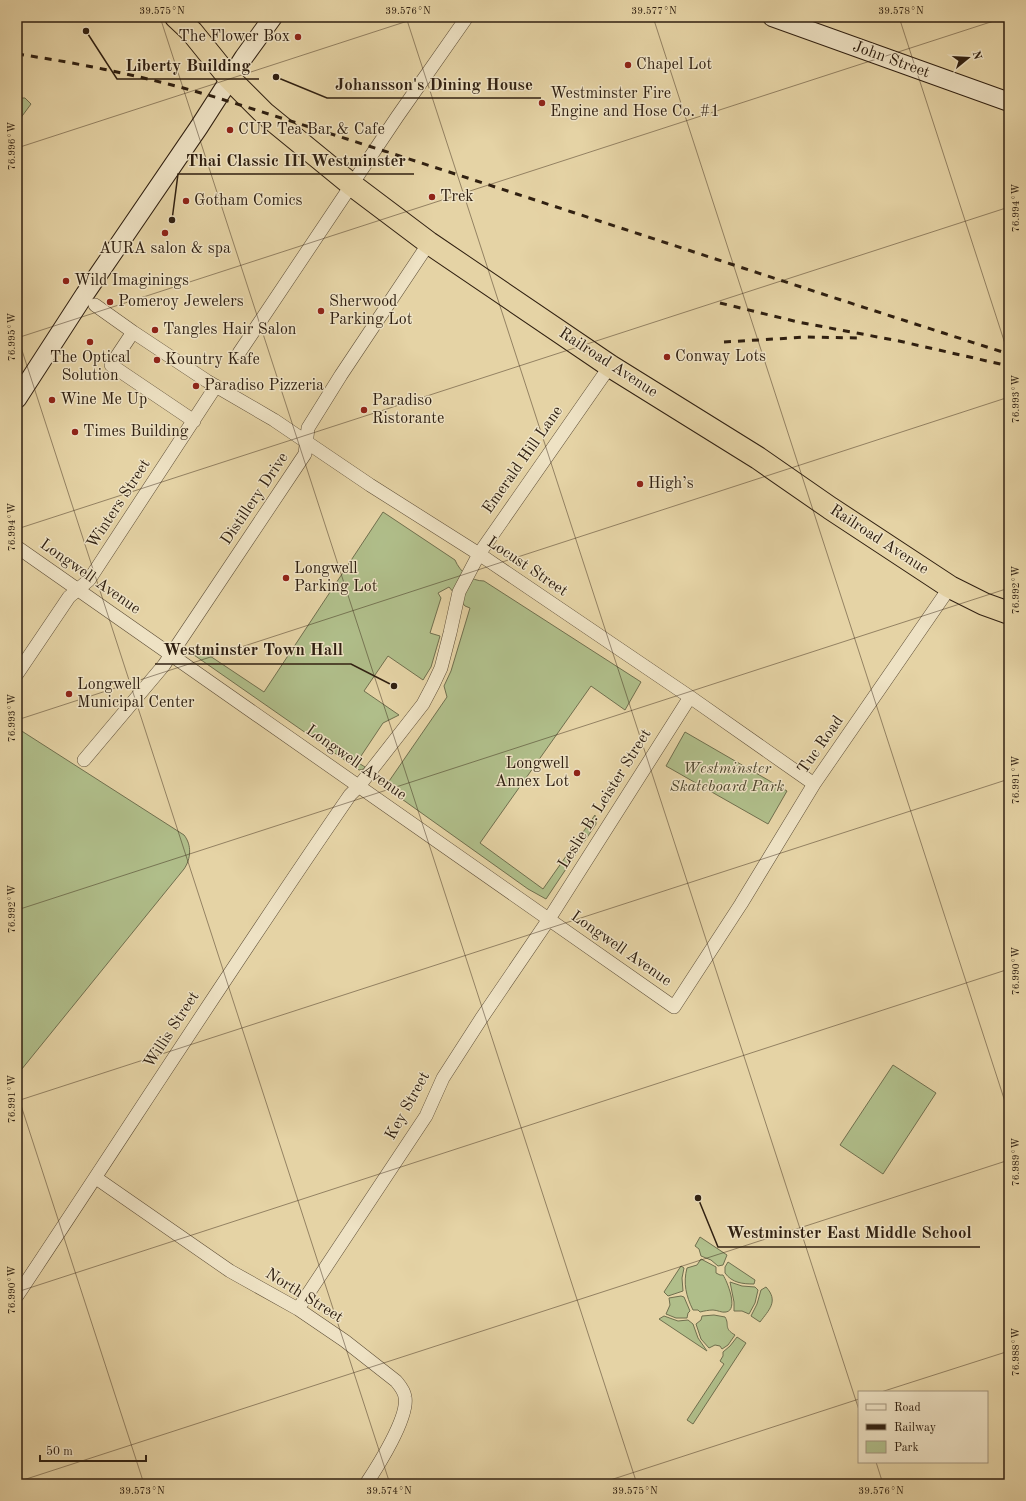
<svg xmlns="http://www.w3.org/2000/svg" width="1026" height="1501" font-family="'Old Standard TT',serif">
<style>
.green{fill:#b0be8a;stroke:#706f4e}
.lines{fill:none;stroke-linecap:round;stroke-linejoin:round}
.street-casing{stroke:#5d4d36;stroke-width:14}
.secondary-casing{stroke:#302011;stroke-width:20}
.highway-casing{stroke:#302011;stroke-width:24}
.street{stroke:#eee2c4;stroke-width:13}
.secondary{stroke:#eee2c4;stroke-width:18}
.highway{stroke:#e5d3a5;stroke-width:22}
.rail{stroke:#302011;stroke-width:3;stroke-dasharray:7 7;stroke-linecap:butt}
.ticks{fill:none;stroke:#302011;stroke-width:1;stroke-opacity:0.45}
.poi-dot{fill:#8f2418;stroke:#eee2c4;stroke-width:1.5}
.labels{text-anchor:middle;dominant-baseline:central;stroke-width:3;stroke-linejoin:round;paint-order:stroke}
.poi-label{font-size:16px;fill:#302011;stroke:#eee2c4;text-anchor:start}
.street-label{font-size:16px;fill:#302011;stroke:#eee2c4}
.park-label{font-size:16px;font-style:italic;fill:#50482f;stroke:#eee2c4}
.leader{fill:none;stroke:#302011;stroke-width:1.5}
.callout-dot{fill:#302011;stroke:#eee2c4;stroke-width:1.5}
.callout-label{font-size:17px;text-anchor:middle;font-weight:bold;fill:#302011;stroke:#eee2c4;stroke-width:3;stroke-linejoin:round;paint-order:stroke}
.neatline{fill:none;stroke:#302011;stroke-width:1.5}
.ticks-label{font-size:10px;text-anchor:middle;fill:#302011}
</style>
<rect width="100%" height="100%" fill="#e5d3a5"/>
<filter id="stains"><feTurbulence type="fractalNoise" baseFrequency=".005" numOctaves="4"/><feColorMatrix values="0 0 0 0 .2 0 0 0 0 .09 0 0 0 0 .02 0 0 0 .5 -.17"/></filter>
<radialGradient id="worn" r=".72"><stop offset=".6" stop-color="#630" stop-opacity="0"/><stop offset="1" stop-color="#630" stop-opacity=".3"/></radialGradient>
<!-- green -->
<path class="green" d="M17,98H25L31,104L17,123Z
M383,512L455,560C460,572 471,581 484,581L641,682L625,710L591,686L480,843L543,889L595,815L596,824L546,899L528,889L385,787L447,697L444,686L451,671L470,608L465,606L449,587L438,593L441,598L430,633L440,636L431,667L423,680L388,656L364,691L399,715L383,723L357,762L365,767L364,769L359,770L194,655L195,646L264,692Z
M17,728L184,835C192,845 191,859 184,869L17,1075Z
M685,732L787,791L768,824L666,766Z
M893,1065L936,1093L883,1174L840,1145Z
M700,1237L727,1255L723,1265L718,1266L711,1260L701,1256L699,1249L695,1246Z
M701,1259L716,1267V1273L720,1275H723C727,1281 739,1310 726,1312C722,1313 717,1310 713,1310C709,1310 704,1311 700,1312L698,1310H693C686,1296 683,1283 687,1268L697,1265Z
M728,1262L755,1280L754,1284C743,1284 732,1283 725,1273V1267Z
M681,1266L684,1268L682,1278L683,1291L668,1296L664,1292Z
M730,1282L742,1286L755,1287L758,1290L755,1303L749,1314L742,1311H734V1302Z
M766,1287C779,1301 769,1310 760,1322L751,1316L757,1304L761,1290Z
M681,1296L684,1297L690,1311L688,1313L687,1318H676L666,1314L670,1305L669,1298Z
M714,1315L725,1317C730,1325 723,1328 735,1335L728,1345L722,1349L720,1346L715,1345L709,1348L701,1339L696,1324L701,1320L702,1316Z
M664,1316L678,1321L688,1320L693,1324L698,1338L707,1351L659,1319Z
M737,1337L746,1343L693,1424L687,1420L724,1364L720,1361L723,1356V1352L730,1346Z"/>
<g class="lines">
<!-- street casing -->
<g class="street-casing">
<path id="street" d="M95,305L133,332L207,381L274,420L370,485L479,554L690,697L814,784
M133,332L111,365L194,421
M239,353L397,117L467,17
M17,547L674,1007L741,904L814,784L950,587
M17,674L69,597L89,580L216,386
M84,760L164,665L305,454L308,428L341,375L429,243
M96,1178L230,1271L298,1309L345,1341L396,1381C400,1386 404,1390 405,1397C409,1417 378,1466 366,1484
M17,1296C128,1129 236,960 350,795L359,786L423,704L433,685L441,668L450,633L459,592L479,554L610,366
M298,1309L426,1116L443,1078L481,1019L549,919L690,697"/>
</g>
<!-- secondary casing -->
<g class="secondary-casing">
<path id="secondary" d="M772,17L1009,102
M17,399L85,294L199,127L244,57L273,17"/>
</g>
<!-- highway casing -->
<g class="highway-casing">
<path id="highway" d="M176,17L192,32L230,79L264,113L352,185L429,243L610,366L758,458L830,508L950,587L984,604L1009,613"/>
</g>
<!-- street -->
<use href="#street" class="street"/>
<!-- secondary -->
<use href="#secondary" class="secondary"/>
<!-- highway -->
<use href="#highway" class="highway"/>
<!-- rail -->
<path class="rail" d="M17,54C85,64 152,78 218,98C482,181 745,270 1009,354
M720,303L798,322L899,341L1009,366
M724,342L807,337L857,338"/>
</g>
<!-- ticks -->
<path class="ticks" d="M160,17L637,1484M406,17L859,1410M653,17L1009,1114M899,17L1009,356M17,148L420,17M17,335L390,1484M17,338L1006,17M17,529L1009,207M17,720L1009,397M17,910L1009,588M17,1093L144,1484M17,1101L1009,779M17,1292L1009,969M881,1392L1009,1351M876,1462L883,1484M17,1482L1009,1160M598,1484L859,1399"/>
<!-- markers -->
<g class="poi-dot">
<circle cx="298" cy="37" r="4"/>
<circle cx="628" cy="65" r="4"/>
<circle cx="542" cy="103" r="4"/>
<circle cx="230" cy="130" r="4"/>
<circle cx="432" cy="197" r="4"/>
<circle cx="186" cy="201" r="4"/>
<circle cx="165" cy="233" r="4"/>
<circle cx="66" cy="281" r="4"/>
<circle cx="110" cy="302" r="4"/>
<circle cx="321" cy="311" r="4"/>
<circle cx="155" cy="330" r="4"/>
<circle cx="90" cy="342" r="4"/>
<circle cx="667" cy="357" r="4"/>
<circle cx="157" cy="360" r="4"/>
<circle cx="196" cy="386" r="4"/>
<circle cx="52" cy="400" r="4"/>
<circle cx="364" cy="410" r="4"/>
<circle cx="75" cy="432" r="4"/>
<circle cx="640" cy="484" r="4"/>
<circle cx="286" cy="578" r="4"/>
<circle cx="69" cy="694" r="4"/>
<circle cx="577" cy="773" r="4"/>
</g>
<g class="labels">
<!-- poi labels -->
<g class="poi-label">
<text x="290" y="37" text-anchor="end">The Flower Box</text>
<text x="636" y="65">Chapel Lot</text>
<text x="550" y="94">Westminster Fire<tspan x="550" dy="18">Engine and Hose Co. #1</tspan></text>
<text x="238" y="130">CUP Tea Bar &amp; Cafe</text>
<text x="440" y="197">Trek</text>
<text x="194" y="201">Gotham Comics</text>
<text x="165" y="249" text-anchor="middle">AURA salon &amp; spa</text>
<text x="74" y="281">Wild Imaginings</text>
<text x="118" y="302">Pomeroy Jewelers</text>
<text x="329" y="302">Sherwood<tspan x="329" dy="18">Parking Lot</tspan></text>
<text x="163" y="330">Tangles Hair Salon</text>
<text x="675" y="357">Conway Lots</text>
<text x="90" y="358" text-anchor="middle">The Optical<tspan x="90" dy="18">Solution</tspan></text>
<text x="165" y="360">Kountry Kafe</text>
<text x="204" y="386">Paradiso Pizzeria</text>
<text x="60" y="400">Wine Me Up</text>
<text x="372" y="401">Paradiso<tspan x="372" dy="18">Ristorante</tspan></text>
<text x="83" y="432">Times Building</text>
<text x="648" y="484">High’s</text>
<text x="294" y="569">Longwell<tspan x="294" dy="18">Parking Lot</tspan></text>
<text x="77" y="685">Longwell<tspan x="77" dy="18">Municipal Center</tspan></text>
<text x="569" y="764" text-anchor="end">Longwell<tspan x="569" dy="18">Annex Lot</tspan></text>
</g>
<!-- street labels -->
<g class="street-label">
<text transform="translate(891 60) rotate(20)">John Street</text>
<text transform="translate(608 363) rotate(33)">Railroad Avenue</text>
<text transform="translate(523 460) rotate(-55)">Emerald Hill Lane</text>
<text transform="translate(255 499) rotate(-56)">Distillery Drive</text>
<text transform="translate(119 504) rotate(-57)">Winters Street</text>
<text transform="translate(879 540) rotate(33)">Railroad Avenue</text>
<text transform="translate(527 567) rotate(34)">Locust Street</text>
<text transform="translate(90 577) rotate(35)">Longwell Avenue</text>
<text transform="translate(821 745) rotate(-55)">Tuc Road</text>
<text transform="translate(356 763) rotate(35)">Longwell Avenue</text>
<text transform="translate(605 799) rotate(-58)">Leslie B. Leister Street</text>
<text transform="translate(621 949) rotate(35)">Longwell Avenue</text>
<text transform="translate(172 1030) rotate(-57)">Willis Street</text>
<text transform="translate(408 1106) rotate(-61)">Key Street</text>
<text transform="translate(304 1296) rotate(32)">North Street</text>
</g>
<!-- park labels -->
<g class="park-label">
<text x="727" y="769">Westminster<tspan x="727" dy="18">Skateboard Park</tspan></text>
</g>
</g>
<!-- callouts -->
<path class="leader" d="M86 31L117 79H259M276 77L327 98H541M172 220L178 174H414M394 686L351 664H155M698 1198L718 1247H980"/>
<g class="callout-dot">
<circle cx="86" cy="31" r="4"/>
<circle cx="276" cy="77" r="4"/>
<circle cx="172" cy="220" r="4"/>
<circle cx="394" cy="686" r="4"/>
<circle cx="698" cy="1198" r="4"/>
</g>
<g class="callout-label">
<text x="188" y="71">Liberty Building</text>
<text x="434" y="90">Johansson's Dining House</text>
<text x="296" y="166">Thai Classic III Westminster</text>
<text x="253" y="655">Westminster Town Hall</text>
<text x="849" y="1238">Westminster East Middle School</text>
</g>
<!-- margin -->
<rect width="1026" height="1501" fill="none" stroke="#e5d3a5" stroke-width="44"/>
<!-- legend -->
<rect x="858" y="1391" width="130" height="72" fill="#eee2c4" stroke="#a2947c"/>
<rect x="866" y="1404" width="20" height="6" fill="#eee2c4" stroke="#a2947c"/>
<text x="894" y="1411" font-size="12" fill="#302011">Road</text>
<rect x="866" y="1424" width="20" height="6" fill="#302011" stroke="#a2947c"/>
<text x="894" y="1431" font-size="12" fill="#302011">Railway</text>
<rect x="866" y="1441" width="20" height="12" fill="#b0be8a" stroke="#a2947c"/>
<text x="894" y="1451" font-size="12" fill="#302011">Park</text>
<!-- north arrow -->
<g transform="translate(968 58) rotate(72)" stroke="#eee2c4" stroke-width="3" paint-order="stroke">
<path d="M0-3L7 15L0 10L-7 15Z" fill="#302011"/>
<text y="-6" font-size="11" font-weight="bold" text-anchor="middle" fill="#302011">N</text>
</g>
<!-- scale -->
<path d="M40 1455v6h106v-6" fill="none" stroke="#302011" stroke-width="2"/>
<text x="46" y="1455" font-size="12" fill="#302011" stroke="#eee2c4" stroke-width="3" paint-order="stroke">50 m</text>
<rect x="22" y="22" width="982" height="1457" class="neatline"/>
<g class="ticks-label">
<text x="162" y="14">39.575°N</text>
<text x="408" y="14">39.576°N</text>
<text x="654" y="14">39.577°N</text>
<text x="901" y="14">39.578°N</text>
<text transform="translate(11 146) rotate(-90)" y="4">76.996°W</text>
<text transform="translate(1015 208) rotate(-90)" y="4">76.994°W</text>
<text transform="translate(11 337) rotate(-90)" y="4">76.995°W</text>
<text transform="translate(1015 399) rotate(-90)" y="4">76.993°W</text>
<text transform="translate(11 527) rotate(-90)" y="4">76.994°W</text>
<text transform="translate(1015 590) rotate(-90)" y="4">76.992°W</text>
<text transform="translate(11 718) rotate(-90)" y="4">76.993°W</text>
<text transform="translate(1015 780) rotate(-90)" y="4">76.991°W</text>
<text transform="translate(11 909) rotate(-90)" y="4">76.992°W</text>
<text transform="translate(1015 971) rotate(-90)" y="4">76.990°W</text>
<text transform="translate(11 1099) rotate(-90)" y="4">76.991°W</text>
<text transform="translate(1015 1162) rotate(-90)" y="4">76.989°W</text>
<text transform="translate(11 1290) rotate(-90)" y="4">76.990°W</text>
<text transform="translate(1015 1352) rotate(-90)" y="4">76.988°W</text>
<text x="142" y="1494">39.573°N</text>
<text x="389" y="1494">39.574°N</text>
<text x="635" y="1494">39.575°N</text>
<text x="881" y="1494">39.576°N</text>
</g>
<rect width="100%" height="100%" filter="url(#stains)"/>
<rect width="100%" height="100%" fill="url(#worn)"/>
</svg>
